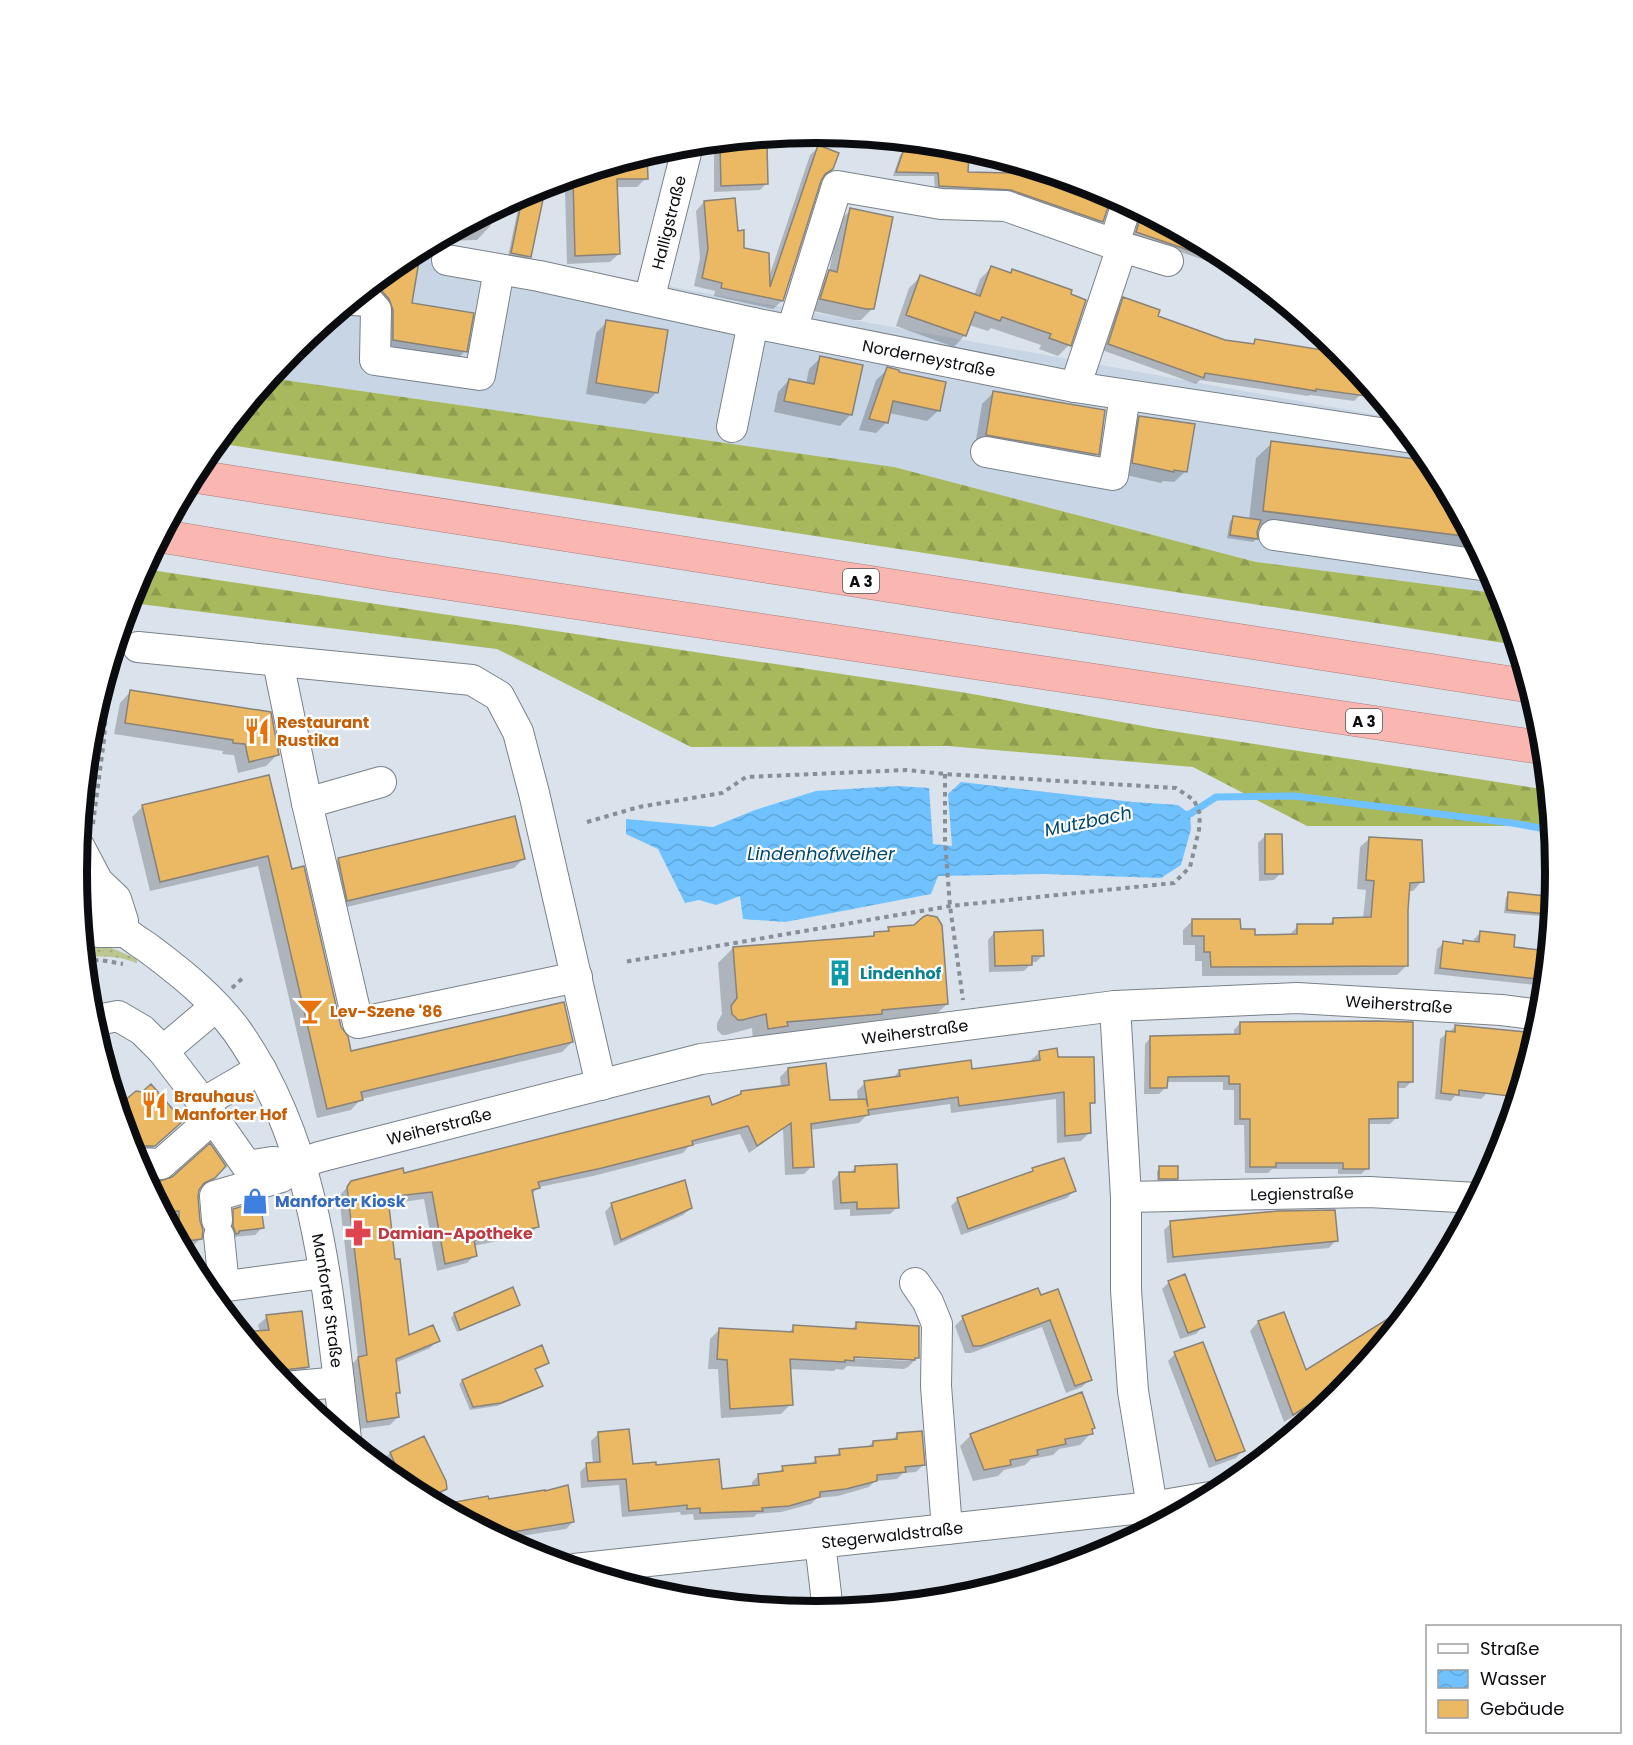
<svg xmlns="http://www.w3.org/2000/svg" width="1633" height="1745" font-family="Poppins,sans-serif">
<style>
.built{fill:#c8d5e4}
.grass{fill:url(#grass-dots)}
.forest{fill:url(#forest-firs)}
.water{fill:url(#water-waves)}
.shadow{fill:#0003;fill-rule:evenodd}
.lines{fill:none;stroke-linecap:round;stroke-linejoin:round}
.stream{stroke:#6fc2ff;stroke-width:7}
.building{fill:#ebb963;stroke:#888279;stroke-width:1.5}
.minor-casing{stroke:#798189;stroke-width:32}
.highway-casing{stroke:#a67b79;stroke-width:34}
.path{stroke:#888e95;stroke-width:4;stroke-dasharray:4.5 4.5;stroke-linecap:butt}
.minor{stroke:#fff;stroke-width:30}
.highway{stroke:#fab7b2;stroke-width:33}
.labels{text-anchor:middle;dominant-baseline:central;stroke-width:4.5;stroke-linejoin:round;paint-order:stroke}
.shield{fill:#fff;stroke:#545557;stroke-width:1.5}
.shield-label{font-size:15px;font-weight:bold;fill:#0a0c0f}
.street-label{font-size:16px;fill:#0a0c0f;stroke:#fff}
.food-label{font-size:16px;font-weight:bold;fill:#c56008;stroke:#fff;text-anchor:start}
.culture-label{font-size:16px;font-weight:bold;fill:#0d838f;stroke:#fff;text-anchor:start}
.shop-label{font-size:16px;font-weight:bold;fill:#366cbe;stroke:#fff;text-anchor:start}
.health-label{font-size:16px;font-weight:bold;fill:#be3a42;stroke:#fff;text-anchor:start}
.water-label{font-size:18px;font-style:italic;fill:#02486e;stroke:#fff}
.rim{fill:none;stroke:#0a0c0f;stroke-width:8}
</style>
<defs>
<pattern id="grass-dots" width="8" height="8" patternUnits="userSpaceOnUse" patternTransform="scale(1.5)"><rect width="8" height="8" fill="#bbc691"/><path d="M2 2h.1M6 6h.1" fill="none" stroke="#9fa97c" stroke-width="1.8" stroke-linecap="round"/></pattern>
<pattern id="forest-firs" width="22" height="20" patternUnits="userSpaceOnUse" patternTransform="scale(1.5)"><rect width="22" height="20" fill="#a8b85c"/><path d="M5 1l3.5 6h-7zM16 11l3.5 6h-7z" fill="#8f9d4f"/></pattern>
<pattern id="water-waves" width="16" height="10" patternUnits="userSpaceOnUse" patternTransform="scale(1.5)"><rect width="16" height="10" fill="#6fc2ff"/><path d="M0 5q4-4 8 0t8 0" fill="none" stroke="#5fa6d9"/></pattern>
</defs>
<rect width="100%" height="100%" fill="#dae2eb"/>
<!-- built -->
<path class="built" d="M441,238L442,245L1370,414L1395,417L1432,462L1502,594L1256,562L894,467L270,378L293,349L406,257Z"/>
<!-- grass -->
<path class="grass" d="M83,939L114,949L137,959V963C120,956 103,955 85,958Z"/>
<!-- forest -->
<path class="forest" d="M270,378L894,467L1256,562L1502,594L1517,645L217,443Z
M144,569L967,693L1159,729L1548,790L1552,831L1527,826H1307L1193,767L948,746L691,747L497,649L132,603L133,588Z"/>
<!-- water -->
<path class="water" d="M961,782L1133,802L1178,805L1190,814L1191,829L1181,865L1161,878L1043,874L938,876L931,894L785,922L743,919L740,896L716,905L699,900L685,903L658,849L626,834V819L713,827L755,810L816,791L897,786L929,788L933,844L952,846L948,794Z"/>
<!-- shadow -->
<path class="shadow" d="M767,137V183L760,190L714,192V155L717,152V142Z
M819,147L832,169L820,179L782,301L773,309L714,296L715,291L694,286L700,258L696,211L704,202L737,233L742,249L769,277L810,155Z
M904,150L967,173L1073,193L1077,182L1100,189L1111,195L1102,221L1097,225L935,190L934,176H893L900,155Z
M646,155V178L637,187H616L619,254L610,262L567,264L565,189L573,180H587L586,173Z
M544,188L530,256L526,260L508,256L521,195L534,189Z
M851,210L873,308L861,320H854L809,310L818,283L829,272L839,221Z
M491,212V225L477,240L436,241Z
M1143,214L1152,217L1228,257L1249,275L1133,236L1138,218Z
M419,250L411,304L465,351L451,366L379,354L358,296L406,257Z
M991,268L1009,274L1012,271L1069,345L1058,356L1039,349L1041,345L991,328L988,331L969,325L965,335L954,347L896,326L909,288L920,277L974,296L980,279Z
M1124,299L1156,317L1225,341L1251,345L1256,341L1318,351L1324,345L1327,346L1328,339L1340,349L1363,378L1360,395L1354,401L1310,395L1308,396L1200,380L1196,384L1102,350L1117,306Z
M607,322L657,392L645,404L586,394L596,333Z
M820,358L851,414L840,426L774,412L778,392L789,380L806,384L809,369Z
M888,369L939,410L927,421L889,413L887,422L876,433L859,430L876,380Z
M994,392L1097,454L1086,465L975,446L982,404Z
M1140,417L1186,471L1174,482L1163,481L1161,483L1122,474L1129,428Z
M1272,443L1432,462L1481,554L1257,527L1256,539L1253,542L1227,538L1230,521L1233,518L1249,520L1256,458Z
M131,691L278,754L266,766L238,773L234,755L222,754L223,751L114,734L120,703Z
M268,777L290,871L340,1028L350,1053L572,1042L562,1052L361,1099L351,1110L317,1118L258,866L150,891L132,817L143,806Z
M514,818L523,859L514,868L338,909L329,869L338,860Z
M1266,835L1281,873L1274,880L1259,881L1258,843Z
M1370,838L1422,881L1413,891H1408L1407,965L1397,975L1202,976V961H1195V945H1183V930L1193,920L1239,931L1253,936H1288L1298,926H1327L1334,919H1363L1366,890L1357,889L1360,847Z
M1509,894L1544,913L1541,916L1504,913L1506,897Z
M915,927L947,1004L931,1019L753,1044L752,1028L726,1035H722L717,1030V1023L722,1014L718,963L733,948L871,937L875,934L884,933L889,929Z
M1481,932L1512,948L1549,953L1545,986L1434,974L1437,949L1444,943L1460,945L1463,942L1474,943V939Z
M994,933L1043,955L1036,962H1031V964L1024,971L989,972L988,940Z
M1240,1023L1412,1081L1405,1088H1397L1396,1118L1390,1124H1367L1368,1168L1361,1174H1338V1169H1272L1268,1173H1245L1244,1125H1234V1090H1223V1082H1166V1087L1159,1094H1144L1145,1044L1151,1037L1234,1036V1030Z
M1456,1026L1487,1093L1481,1099L1455,1096L1451,1101L1435,1099L1440,1039Z
M1040,1052L1057,1058L1093,1102L1089,1107V1133L1081,1141L1057,1143L1056,1099L951,1113L950,1104L866,1116L859,1123L810,1130L812,1166L804,1174L785,1175L783,1129L749,1153L740,1134L689,1146L683,1153L593,1176L539,1187L531,1195L537,1227L529,1235L473,1246L475,1255L467,1263L437,1271L424,1199L387,1204L394,1261L408,1337L438,1340L430,1348L395,1363L398,1392L395,1396L398,1417L390,1425L359,1429L350,1366L358,1358L339,1196L352,1182L402,1174L711,1107L738,1097L742,1092L781,1087L780,1077L788,1069L829,1102L858,1101L857,1091L865,1083L892,1079L899,1071H970L1032,1062L1031,1060Z
M112,1087L123,1104L172,1131L144,1156L133,1155Z
M224,1166L203,1187L197,1190L201,1238L194,1245V1269L147,1182L161,1183Z
M855,1168L898,1207L890,1214L850,1216V1209L834,1210L832,1181L839,1174L850,1173Z
M1160,1168L1177,1178L1174,1181L1157,1182V1171Z
M1033,1170L1074,1191L1067,1198L961,1235L951,1206L958,1199L1029,1174Z
M612,1204L691,1208L683,1215L614,1246L605,1212Z
M234,1210L262,1228L255,1235L233,1237L227,1218Z
M1171,1223L1336,1240L1329,1248L1167,1263L1164,1230Z
M1438,1272L1432,1284L1418,1300L1413,1291L1421,1283Z
M1169,1282L1203,1326L1196,1334L1180,1339L1162,1289Z
M513,1289L518,1304L515,1308L457,1332L451,1318L454,1314Z
M1037,1290L1090,1379L1082,1387L1066,1393L1042,1327L971,1353H965L955,1326L963,1318Z
M1416,1303L1355,1378L1284,1422L1250,1331L1258,1322L1283,1314L1305,1372Z
M267,1317L308,1367L299,1376L278,1378L242,1334L260,1332L258,1325Z
M857,1324L918,1357L908,1367L904,1369L847,1366L843,1370L836,1369L834,1371L789,1369L791,1404L781,1414L721,1418L718,1369H708L710,1339L720,1329L788,1333L794,1327L850,1330ZM847,1355L910,1358V1361L847,1358Z
M1175,1354L1243,1450L1236,1458L1209,1468L1168,1361Z
M547,1363L534,1370L541,1386L538,1389L497,1406L470,1410L459,1384L462,1381Z
M316,1403L317,1415L304,1404Z
M1094,1428L1091,1431V1433L1080,1445L1059,1449L1053,1455L1031,1459L1025,1465L1004,1470L998,1476L973,1481L960,1446L971,1435Z
M598,1434L631,1466H655L720,1491L752,1488V1482L759,1475L777,1474L783,1468L810,1465L816,1459L834,1457L840,1451L867,1448L873,1442L891,1441L897,1435L923,1465L916,1472L903,1473L897,1479L875,1481L869,1487L838,1496L817,1498L811,1504L781,1512L757,1514L754,1517L694,1520L693,1514L681,1515L680,1512L622,1517L619,1485L581,1488L580,1472L587,1465L593,1464L591,1441Z
M390,1453L445,1488L438,1496L428,1500L427,1499L440,1494V1491L405,1488L390,1475L383,1460Z
M488,1501L573,1522L566,1529L502,1539L449,1511L456,1503Z
M674,1594L675,1599L661,1595Z
M857,1606V1609L843,1610L845,1607Z"/>
<g class="lines">
<!-- stream -->
<path class="stream" d="M1184,815L1190,814L1216,797L1294,796L1512,823L1552,830"/>
</g>
<!-- building -->
<path class="building" d="M765,138V146H767L768,184L721,186L720,147H723V142Z
M818,145L839,153L833,169L825,174L821,181L783,301L721,288L722,283L702,278L708,249L704,201L735,198L738,231L744,230V248L769,253L770,287Z
M904,149L969,153L968,172L1012,173L1075,193L1078,182L1100,189L1112,195L1103,222L1011,190L939,186L938,173L896,172Z
M647,154L648,179H617L620,254L575,256L573,178H580V175Z
M546,185L531,257L511,253L523,194L534,189Z
M850,208L893,217L874,309H866L820,299L829,270L837,272Z
M1142,212L1202,243L1197,253L1136,232Z
M421,249L412,303L474,313L467,352L393,340V310L389,299L381,290L373,285V284L406,257Z
M991,266L1011,273L1012,269L1072,290L1071,294L1086,300L1071,346L1049,338L1051,334L1002,317L1000,321L975,312L966,336L906,315L920,275L980,296Z
M1123,297L1160,310L1158,316L1225,340L1254,344L1255,339L1322,350L1323,343L1335,345L1368,383L1366,396L1316,389V391L1205,373L1204,378L1108,344Z
M606,320L668,330L658,393L596,383Z
M820,356L863,365L852,415L784,401L789,379L814,384Z
M887,367L899,370V372L946,382L940,411L893,401L888,423L869,419Z
M993,391L1105,410L1099,455L986,435Z
M1139,416L1195,424L1187,472L1174,470V472L1132,463Z
M1271,441L1431,461L1472,537L1263,511Z
M1233,516L1261,520L1257,532L1258,539L1230,535Z
M130,690L271,712L279,755L249,762L245,744L233,743V740L125,723Z
M269,775L292,869L304,866L341,1027L348,1036L351,1051L564,1002L573,1042L361,1092L363,1100L327,1109L268,856L160,882L142,805Z
M515,816L525,859L347,901L338,858Z
M1265,834H1282L1283,874H1265Z
M1369,837L1422,840L1424,882L1410,883L1408,910V966L1211,967L1210,952H1204V936H1192V919H1240L1241,929H1255V935L1297,934V924H1333V918L1371,917L1374,881L1366,880Z
M1508,892L1547,896L1546,914L1507,910Z
M927,915L937,917L942,925L948,1004L882,1010V1014L787,1022L788,1026L768,1029L766,1014L742,1020H738L732,1014L731,1006L737,998L733,947L874,936V932L889,931L888,927L914,925L923,917Z
M1043,930L1044,956H1032V965L995,966L994,932Z
M1480,931L1515,935L1514,947L1549,951L1546,980L1440,968L1443,941L1463,944V940L1479,942Z
M1378,1021L1413,1022V1082H1398V1118L1369,1119V1169H1343V1163H1276V1167H1250V1119H1240V1084H1229V1076L1168,1077L1167,1088H1150V1036L1240,1034V1022Z
M1455,1025L1537,1033L1518,1097L1459,1090V1095L1441,1093L1446,1031L1455,1032Z
M1057,1048L1058,1057H1094L1095,1103H1090L1091,1133L1065,1136L1064,1092L959,1106L958,1097L868,1110L869,1115L811,1124L814,1167L793,1168L791,1123L757,1146L748,1126L692,1141L693,1145L602,1168L538,1182L540,1188L532,1190L539,1227L474,1240L477,1256L445,1264L432,1192L388,1197L395,1259H400L409,1335L433,1325L440,1341L396,1359L400,1393H396L399,1417L367,1422L358,1357L367,1355L347,1187L351,1181L403,1168L404,1173L709,1096L712,1105L741,1094V1091L789,1085L788,1068L826,1063L830,1100L866,1099L868,1107L864,1081L900,1076L899,1070L971,1060L972,1069L1040,1060L1039,1051Z
M151,1084L183,1121L155,1146H138L130,1147L118,1106L136,1091L142,1092Z
M210,1143L226,1166L215,1178L204,1183L199,1190L198,1197L200,1221L203,1230L202,1239L179,1242V1211L163,1212L146,1181H160L172,1177Z
M1064,1158L1076,1191L968,1229L957,1198L1033,1171L1032,1168Z
M897,1164L899,1208L857,1209V1202L841,1203L839,1172H855V1166Z
M1159,1166H1178V1179H1159Z
M685,1180L692,1208L621,1240L611,1203Z
M260,1201L264,1228L239,1231V1233L236,1234L233,1226V1209Z
M1335,1210L1338,1241L1173,1257L1170,1221L1278,1211Z
M1185,1274L1205,1327L1188,1333L1168,1281Z
M513,1287L520,1305L460,1330L454,1313Z
M1038,1288L1041,1295L1058,1289L1092,1380L1075,1386L1050,1320L981,1346H973L962,1316Z
M1410,1305L1412,1307L1358,1374L1293,1415L1258,1321L1284,1312L1306,1370Z
M302,1311L309,1367L284,1370L275,1374L241,1332L269,1330L266,1315Z
M856,1322L919,1326V1358H915V1360L854,1357V1361L845,1360V1362L790,1359L793,1405L730,1409L727,1360L717,1359L719,1328L793,1332V1325L856,1329Z
M1203,1342L1245,1451L1216,1461L1174,1352Z
M542,1345L549,1363L535,1369L543,1386L501,1403L473,1407L462,1380Z
M1082,1392L1095,1428L1092,1429L1093,1434L1065,1439L1066,1444L1037,1450L1038,1455L1010,1460L1011,1465L984,1470L970,1434Z
M629,1429L633,1464L656,1462V1465L719,1459L722,1489L759,1485L758,1474L783,1471L782,1466L816,1463L815,1457L840,1455L839,1449L873,1446V1441L897,1439V1433L922,1431L925,1465L905,1467L906,1472L877,1475V1481L846,1489L820,1492V1497L789,1506L762,1508L763,1511L700,1513V1508L687,1509V1505L629,1511L626,1479L588,1481L586,1463L600,1462L598,1432Z
M424,1436L446,1481L447,1489L426,1499L405,1488L390,1452Z
M568,1485L574,1522L494,1535L458,1516L455,1502L488,1496L489,1499L545,1490V1491Z"/>
<g class="lines">
<!-- minor casing -->
<g class="minor-casing">
<g id="minor">
<path d="M1114,244L1127,203"/>
<path id="s1" d="M447,260L539,276L753,323L1075,387L1413,438"/>
<path d="M353,300L368,301L376,310L375,360L480,375L499,270"/>
<path id="s2" d="M649,300L688,145"/>
<path d="M792,330L837,186L941,204L1006,206L1122,247"/>
<path d="M1075,387L1122,247L1168,261"/>
<path d="M732,427L753,323"/>
<path d="M986,452L1113,475L1125,395"/>
<path d="M1274,535L1488,566"/>
<path d="M138,647L472,680L499,696L518,732L534,793L601,1085"/>
<path d="M278,662L307,803L358,1023L577,977"/>
<path d="M307,803L381,782"/>
<path d="M79,846L98,882L116,899L123,921"/>
<path id="s3" d="M79,899C90,903 103,907 112,914C118,918 121,926 126,932C132,938 141,943 148,948C180,972 213,998 237,1031C321,1150 328,1300 346,1439"/>
<path d="M82,929L99,932H126"/>
<path d="M1115,1006L1126,1197V1290L1133,1391L1152,1507"/>
<path d="M215,1007L163,1051L203,1103L261,1069"/>
<path d="M93,1026L97,1020L118,1016L142,1030L163,1051"/>
<path d="M203,1103L247,1166L272,1162L288,1163"/>
<path d="M137,1163L161,1164L213,1118"/>
<path id="s4" d="M1126,1197L1369,1192L1477,1198"/>
<path id="s5" d="M217,1220L215,1196L281,1177L300,1164L319,1157L701,1059L1115,1006L1297,998L1501,1010L1542,1015"/>
<path d="M219,1236L224,1286"/>
<path d="M915,1283L928,1302L937,1324L936,1386L947,1529"/>
<path d="M205,1289L324,1273"/>
<path d="M286,1387L339,1382"/>
<path d="M820,1543L828,1611"/>
<path id="s6" d="M574,1569L1152,1507L1210,1497"/>
</g>
</g>
<!-- highway casing -->
<g class="highway-casing">
<path id="highway" d="M193,476L1529,686
M161,536L386,574L1544,748"/>
</g>
<!-- path -->
<path class="path" d="M127,609L137,623
M945,774V841L950,906L963,1000
M587,822L639,807L722,793L746,777L906,770L945,774L1176,788L1194,800L1200,814L1199,830L1190,867L1174,883L950,906L624,962
M93,824L104,740L109,669
M85,961L100,960L123,964
M232,988L245,976"/>
<!-- minor -->
<use href="#minor" class="minor"/>
<!-- highway -->
<use href="#highway" class="highway"/>
</g>
<!-- icons -->
<defs>
<g id="restaurant-bare" transform="scale(2.07)"><path d="M-5-6h1v4h1v-4h1v4h1v-4h1v5L-1.5 .5V6h-2V.5L-5-1ZM5-6V6H3V1.5H1.5Q1.5-4 5-6Z" fill="#e8710a" stroke="#fff" stroke-width="2.5" paint-order="stroke"/></g>
<g id="building-bare" transform="scale(2.07)"><path d="M-4-6H4V6H1V3H-1V6H-4ZM-2.5-4.3h1.7v1.8h-1.7ZM.8-4.3h1.7v1.8H.8ZM-2.5-1h1.7V.8h-1.7ZM.8-1h1.7V.8H.8Z" fill="#0f9aa8" stroke="#fff" stroke-width="2.5" paint-order="stroke"/></g>
<g id="bar-bare" transform="scale(2.07)"><path d="M-6-5H6L.8 .8V4.5H3.5V6h-7V4.5H-.8V.8Z" fill="#e8710a" stroke="#fff" stroke-width="2.5" paint-order="stroke"/></g>
<g id="shop-bare" transform="scale(2.07)"><path d="M-5-2.5h2.3a2.7 3.5 0 0 1 5.4 0H5L5.5 6h-11ZM-1.5-2.5h3a1.5 2.3 0 0 0-3 0Z" fill="#3f7fe0" stroke="#fff" stroke-width="2.5" paint-order="stroke"/></g>
<g id="pharmacy-bare" transform="scale(2.07)"><path d="M-2-6h4v4h4v4h-4v4h-4v-4h-4v-4h4Z" fill="#e0444e" stroke="#fff" stroke-width="2.5" paint-order="stroke"/></g>
</defs>
<g fill-rule="evenodd">
<use href="#restaurant-bare" x="257" y="731"/>
<use href="#building-bare" x="840" y="973"/>
<use href="#bar-bare" x="310" y="1011"/>
<use href="#restaurant-bare" x="154" y="1105"/>
<use href="#shop-bare" x="255" y="1201"/>
<use href="#pharmacy-bare" x="358" y="1233"/>
</g>
<g class="labels">
<!-- shield labels -->
<g class="shield">
<rect x="843" y="569" width="36" height="24" rx="4.5"/>
<rect x="1346" y="709" width="36" height="24" rx="4.5"/>
</g>
<g class="shield-label">
<text x="861" y="581">A 3</text>
<text x="1364" y="721">A 3</text>
</g>
<!-- street labels -->
<g class="street-label">
<text stroke="none"><textPath href="#s2" startOffset="80">Halligstraße</textPath></text>
<text stroke="none"><textPath href="#s1" startOffset="492">Norderneystraße</textPath></text>
<text stroke="none"><textPath href="#s5" startOffset="1232">Weiherstraße</textPath></text>
<text stroke="none"><textPath href="#s5" startOffset="746">Weiherstraße</textPath></text>
<text stroke="none"><textPath href="#s5" startOffset="260">Weiherstraße</textPath></text>
<text stroke="none"><textPath href="#s4" startOffset="176">Legienstraße</textPath></text>
<text stroke="none"><textPath href="#s3" startOffset="496">Manforter Straße</textPath></text>
<text stroke="none"><textPath href="#s6" startOffset="320">Stegerwaldstraße</textPath></text>
</g>
<!-- food labels -->
<g class="food-label">
<text x="277" y="722">Restaurant<tspan x="277" dy="18">Rustika</tspan></text>
<text x="330" y="1011">Lev-Szene '86</text>
<text x="174" y="1096">Brauhaus<tspan x="174" dy="18">Manforter Hof</tspan></text>
</g>
<!-- culture labels -->
<g class="culture-label">
<text x="860" y="973">Lindenhof</text>
</g>
<!-- shop labels -->
<g class="shop-label">
<text x="275" y="1201">Manforter Kiosk</text>
</g>
<!-- health labels -->
<g class="health-label">
<text x="378" y="1233">Damian-Apotheke</text>
</g>
<!-- water labels -->
<g class="water-label">
<text transform="translate(1088 821) rotate(-12)">Mutzbach</text>
<text x="821" y="853">Lindenhofweiher</text>
</g>
</g>
<!-- crop -->
<path d="M0 0H1633V1745H0ZM87 872a729 729 0 1 1 1458 0a729 729 0 1 1-1458 0Z" fill="#fff" fill-rule="evenodd"/>
<path class="rim" d="M87 872a729 729 0 1 1 1458 0a729 729 0 1 1-1458 0Z"/>
<!-- legend -->
<rect x="1426" y="1625" width="195" height="108" fill="#ffffff" stroke="#9d9e9f" stroke-width="1.5"/>
<rect x="1438" y="1644" width="30" height="9" fill="#ffffff" stroke="#9d9e9f" stroke-width="1.5"/>
<text x="1480" y="1655" font-size="18" fill="#0a0c0f">Straße</text>
<rect x="1438" y="1670" width="30" height="18" fill="url(#water-waves)" stroke="#9d9e9f" stroke-width="1.5"/>
<text x="1480" y="1685" font-size="18" fill="#0a0c0f">Wasser</text>
<rect x="1438" y="1700" width="30" height="18" fill="#ebb963" stroke="#9d9e9f" stroke-width="1.5"/>
<text x="1480" y="1715" font-size="18" fill="#0a0c0f">Gebäude</text>
</svg>
